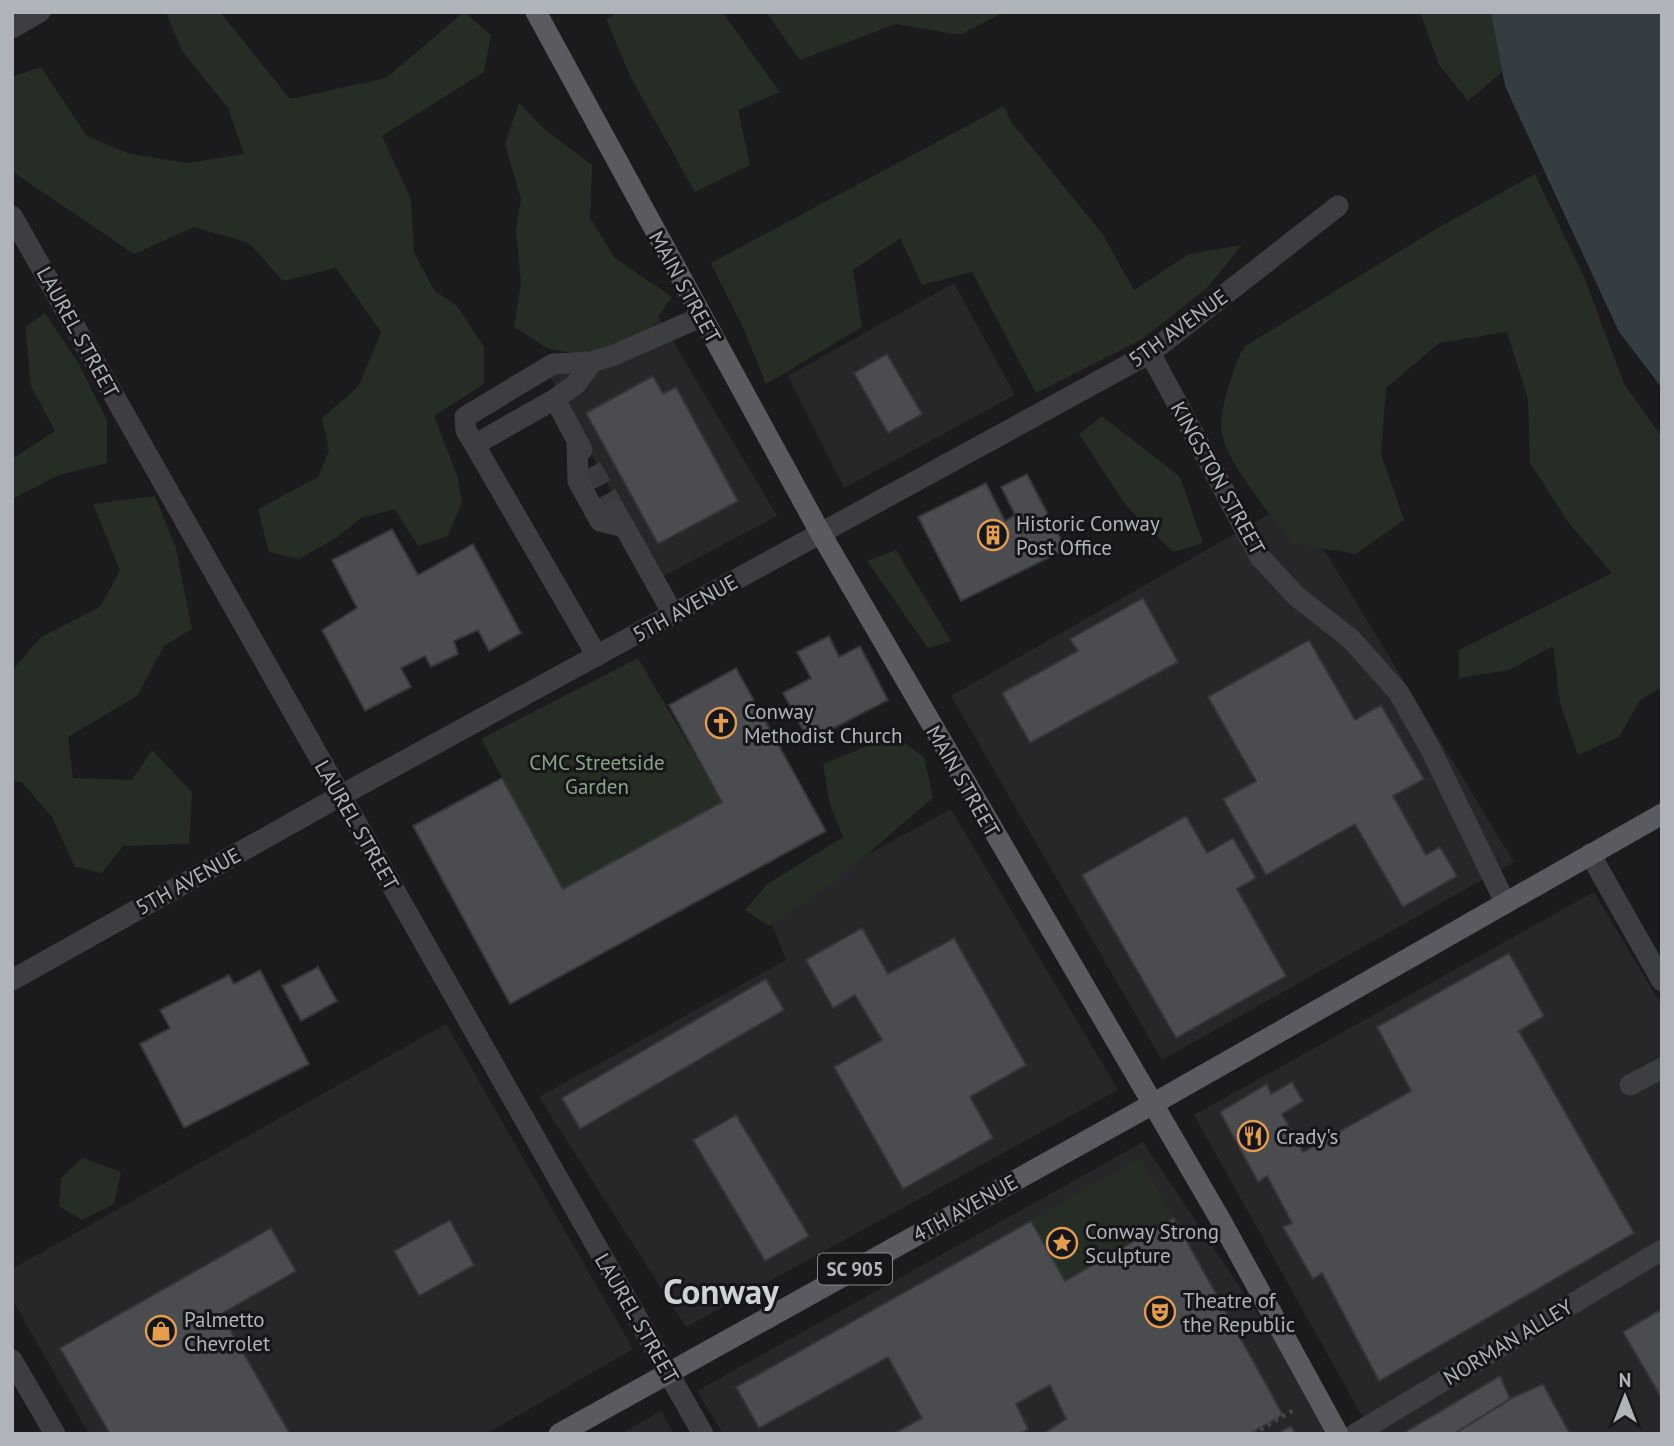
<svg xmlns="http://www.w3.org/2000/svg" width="1674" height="1446" font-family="'PT Sans',sans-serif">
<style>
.built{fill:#27272a}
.green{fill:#252d25}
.water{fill:#343e42}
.building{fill:#4a4c4f;stroke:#353639;stroke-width:2}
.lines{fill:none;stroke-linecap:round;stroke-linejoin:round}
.minor-tunnel{stroke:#393a3d;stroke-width:21;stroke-dasharray:21 10;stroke-linecap:butt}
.path{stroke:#424549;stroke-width:4.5;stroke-dasharray:3.5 5;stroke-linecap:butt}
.minor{stroke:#3c3e42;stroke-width:21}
.major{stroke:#595b61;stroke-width:21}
.labels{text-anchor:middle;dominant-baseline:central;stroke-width:6;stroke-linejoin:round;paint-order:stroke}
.shield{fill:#161618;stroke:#81858a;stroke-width:2}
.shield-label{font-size:19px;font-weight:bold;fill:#afb4bb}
.street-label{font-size:21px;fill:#afb4bb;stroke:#161618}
.poi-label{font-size:21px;fill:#afb4bb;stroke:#161618;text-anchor:start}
.park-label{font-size:21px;fill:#8aa588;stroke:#161618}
.town-label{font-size:35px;font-weight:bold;fill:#cfd3d8;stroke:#161618}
</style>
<rect width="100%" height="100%" fill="#1b1b1d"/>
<!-- built -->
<path class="built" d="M954,283L1015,395L844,488L788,376Z
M658,316L777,516L658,579L549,375Z
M1294,500L1514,862L1162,1060L951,696Z
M951,809L1118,1090L686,1327L539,1097L786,960L766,910Z
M1594,892L1662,1006V1434H1372L1194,1115Z
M446,1024L633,1349L486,1434H89L12,1299V1269Z
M1143,1142L1338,1434H723L697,1391Z
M661,1411L674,1434H620Z"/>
<!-- green -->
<path class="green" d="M166,12H220L290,99L386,78L464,12L491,35L484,72L382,136L411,199L414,252L434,290L457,306L484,347V384L434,416L457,475L462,502L448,536L418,546L395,509L361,518L336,538L299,559L269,552L258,509L318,477L329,450L322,418L359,386L381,332L336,268L283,281L249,243L194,227L134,254L13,172L12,77L41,67L87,136L130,154L187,163L244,154L228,108L182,51Z
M618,12H722L780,92L738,110L750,165L695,192L631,78L606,19Z
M766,12H1004L960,35L896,24L800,60Z
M1420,12H1515L1512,63L1468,101L1439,65Z
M519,103L544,129L592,165L590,218L615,258L672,297L642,340L610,359L549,349L514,327L521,283L516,231L521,199L505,144Z
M1004,106L1011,122L1102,233L1134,290L1189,254L1242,245L1207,288L1141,340L1036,393L972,272L922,285L900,238L853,270L862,327L766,384L743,327L711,263Z
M1535,174L1585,279L1624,384L1662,437V687L1640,700L1619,737L1578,755L1560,703L1553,646L1509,670L1459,678V650L1612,573L1569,523L1530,463L1528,399L1507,332L1439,343L1386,388L1381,454L1404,520L1356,554L1292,543C1272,516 1230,467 1222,435C1217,415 1234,365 1244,347L1436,229Z
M45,313L77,361L107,420V463L59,475L12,499V459L55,431L31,386L25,327Z
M1102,416L1180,477L1203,543L1173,552L1127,507L1079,434Z
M155,496L176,548L192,629L164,646L137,696L68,737L73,778L132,780L152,750L192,792L189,844L123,846L102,873L75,867L52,817L22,782L12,781V671L41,637L100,607L120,570L93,504Z
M896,550L951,641L928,648L867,561Z
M638,658L722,802L563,889L481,739Z
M894,735L924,757L933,798C879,843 829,891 768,926L745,910L766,885L843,837L830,805L823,764Z
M82,1158L121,1172L114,1204L82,1220L59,1206L61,1178Z
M1140,1158L1174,1218L1065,1281L1031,1221Z"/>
<!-- water -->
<path class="water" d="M1491,12H1662V388L1619,332L1505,86Z"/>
<!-- building -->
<path class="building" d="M887,354L922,414L888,433L854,373Z
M653,376L663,394L676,387L738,501L658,544L586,413Z
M1027,474L1066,549L961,601L918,517L986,483L1005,521L1015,515L1001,487Z
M392,529L418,575L473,544L521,633L489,651L478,630L454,641L458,654L431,667L425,656L401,668L411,687L365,711L322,630L357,608L332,560Z
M1143,598L1178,662L1030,743L1002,693L1078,651L1070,639Z
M829,636L839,657L860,646L888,700L809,741L783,693L811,678L797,652Z
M1309,640L1355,720L1381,705L1424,779L1393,796L1426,855L1440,847L1457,876L1403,907L1355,824L1266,875L1223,799L1256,781L1208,697Z
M736,668L826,831L510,1004L413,826L502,778L563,889L722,802L669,705Z
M1186,816L1207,853L1233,838L1256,878L1237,889L1286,976L1176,1038L1082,875Z
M862,928L888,974L954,938L1026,1065L970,1097L993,1138L903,1189L834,1067L882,1040L855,995L833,1008L806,960Z
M1509,953L1544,1016L1519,1031L1634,1233L1379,1381L1322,1273L1313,1279L1283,1227L1292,1223L1267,1176L1258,1182L1220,1112L1267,1084L1271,1094L1292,1082L1303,1101L1282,1114L1303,1152L1411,1091L1377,1027Z
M318,967L337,1001L301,1021L282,986Z
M260,970L309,1064L184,1128L140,1044L170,1028L160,1010L229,975L234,984Z
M766,979L784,1010L580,1129L562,1098Z
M736,1115L809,1236L765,1261L693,1140Z
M1174,1218L1283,1415L1249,1434H1043L1066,1419L1050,1385L1016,1404L1028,1429L1020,1434H893L922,1418L888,1357L759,1428L736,1387L1031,1221L1065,1281Z
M450,1220L474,1265L419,1296L394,1251Z
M271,1228L296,1271L221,1314L290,1434H110L60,1348Z
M1662,1309V1399L1623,1332Z
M1500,1376L1510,1399L1454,1434H1402Z
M1543,1384L1570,1434H1454L1510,1399Z
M1291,1426L1296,1434H1277Z"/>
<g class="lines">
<!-- minor-tunnel -->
<path class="minor-tunnel" d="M591,467L615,510"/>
<!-- path -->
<path class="path" d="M1253,1434L1297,1408"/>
<!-- minor -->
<path class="minor" d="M12,28L40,12
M12,216L703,1434
M1150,353L1260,557L1296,596L1351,639L1399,693L1431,750L1505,902
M555,399L582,450
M577,440L578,481L600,521L625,527
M476,444L555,399L576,384L592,362
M615,510L673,614
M597,656L466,430L465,417L553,364L592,362L614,355L701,317
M1590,854L1662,981
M12,980L340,796L1150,353L1338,206
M1630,1085L1662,1068
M12,1360L55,1434
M1355,1434L1662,1250"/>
<!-- major -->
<path class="major" d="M536,12L821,534L1220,1219L1338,1434
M559,1434L1151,1105L1662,814"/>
</g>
<!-- icons -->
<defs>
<g id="building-ring" transform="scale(1.575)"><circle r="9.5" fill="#161618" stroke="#e49d4c" stroke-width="1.5"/><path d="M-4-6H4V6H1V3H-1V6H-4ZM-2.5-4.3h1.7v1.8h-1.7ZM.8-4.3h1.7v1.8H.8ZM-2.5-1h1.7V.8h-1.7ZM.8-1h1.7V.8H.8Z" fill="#e49d4c"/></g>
<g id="church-ring" transform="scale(1.575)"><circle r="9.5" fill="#161618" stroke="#e49d4c" stroke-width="1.5"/><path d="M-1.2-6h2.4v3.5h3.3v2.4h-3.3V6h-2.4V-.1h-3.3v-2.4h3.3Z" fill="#e49d4c"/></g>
<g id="restaurant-ring" transform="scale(1.575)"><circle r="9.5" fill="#161618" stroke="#e49d4c" stroke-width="1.5"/><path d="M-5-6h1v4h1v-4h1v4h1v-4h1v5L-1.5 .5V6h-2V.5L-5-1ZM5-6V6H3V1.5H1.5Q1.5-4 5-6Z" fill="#e49d4c"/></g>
<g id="sight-ring" transform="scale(1.575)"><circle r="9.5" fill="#161618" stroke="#e49d4c" stroke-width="1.5"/><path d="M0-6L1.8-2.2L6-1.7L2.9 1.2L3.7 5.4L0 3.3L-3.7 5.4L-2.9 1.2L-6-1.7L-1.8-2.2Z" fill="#e49d4c"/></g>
<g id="theatre-ring" transform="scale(1.575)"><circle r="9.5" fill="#161618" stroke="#e49d4c" stroke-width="1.5"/><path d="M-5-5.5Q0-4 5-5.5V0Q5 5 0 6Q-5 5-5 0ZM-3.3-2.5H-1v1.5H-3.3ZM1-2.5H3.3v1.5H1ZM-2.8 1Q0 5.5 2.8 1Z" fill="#e49d4c"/></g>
<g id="shop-ring" transform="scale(1.575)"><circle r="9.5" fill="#161618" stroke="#e49d4c" stroke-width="1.5"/><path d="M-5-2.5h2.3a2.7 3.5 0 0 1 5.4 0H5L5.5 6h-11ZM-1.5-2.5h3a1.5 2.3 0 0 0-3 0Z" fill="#e49d4c"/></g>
</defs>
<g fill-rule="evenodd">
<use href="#building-ring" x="993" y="535"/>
<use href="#church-ring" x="721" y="723"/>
<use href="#restaurant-ring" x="1253" y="1136"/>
<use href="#sight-ring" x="1062" y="1243"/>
<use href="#theatre-ring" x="1160" y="1312"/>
<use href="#shop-ring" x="161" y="1331"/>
</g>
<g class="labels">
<!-- shield labels -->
<rect class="shield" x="818" y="1253.5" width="74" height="31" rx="5"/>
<g class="shield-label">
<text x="855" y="1269">SC 905</text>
</g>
<!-- street labels -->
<g class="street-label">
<text transform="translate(685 287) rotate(61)">MAIN STREET</text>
<text transform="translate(1178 328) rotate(-36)">5TH AVENUE</text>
<text transform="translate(78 332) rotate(61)">LAUREL STREET</text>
<text transform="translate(1218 478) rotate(61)">KINGSTON STREET</text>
<text transform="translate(685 608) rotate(-29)">5TH AVENUE</text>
<text transform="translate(963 781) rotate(60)">MAIN STREET</text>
<text transform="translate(357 825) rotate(60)">LAUREL STREET</text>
<text transform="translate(188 881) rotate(-29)">5TH AVENUE</text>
<text transform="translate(965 1208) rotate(-29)">4TH AVENUE</text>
<text transform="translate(637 1318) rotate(60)">LAUREL STREET</text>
<text transform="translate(1508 1342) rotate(-31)">NORMAN ALLEY</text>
</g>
<!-- poi labels -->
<g class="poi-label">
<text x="1016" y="523">Historic Conway<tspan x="1016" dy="24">Post Office</tspan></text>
<text x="744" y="711">Conway<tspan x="744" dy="24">Methodist Church</tspan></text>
<text x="1276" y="1136">Crady's</text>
<text x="1085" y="1231">Conway Strong<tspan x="1085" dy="24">Sculpture</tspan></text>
<text x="1183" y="1300">Theatre of<tspan x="1183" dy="24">the Republic</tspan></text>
<text x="184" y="1319">Palmetto<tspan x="184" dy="24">Chevrolet</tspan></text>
</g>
<!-- park labels -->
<g class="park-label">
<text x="597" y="762">CMC Streetside<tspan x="597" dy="24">Garden</tspan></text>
</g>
<!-- town labels -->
<g class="town-label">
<text x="721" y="1291">Conway</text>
</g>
</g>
<!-- border -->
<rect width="1674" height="1446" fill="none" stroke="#afb4bb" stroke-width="28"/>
<!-- north arrow -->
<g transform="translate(1625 1397)" stroke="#161618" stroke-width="5" paint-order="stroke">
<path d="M0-5L12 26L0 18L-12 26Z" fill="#afb4bb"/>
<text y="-10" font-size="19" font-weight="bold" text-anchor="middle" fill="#afb4bb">N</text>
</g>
</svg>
